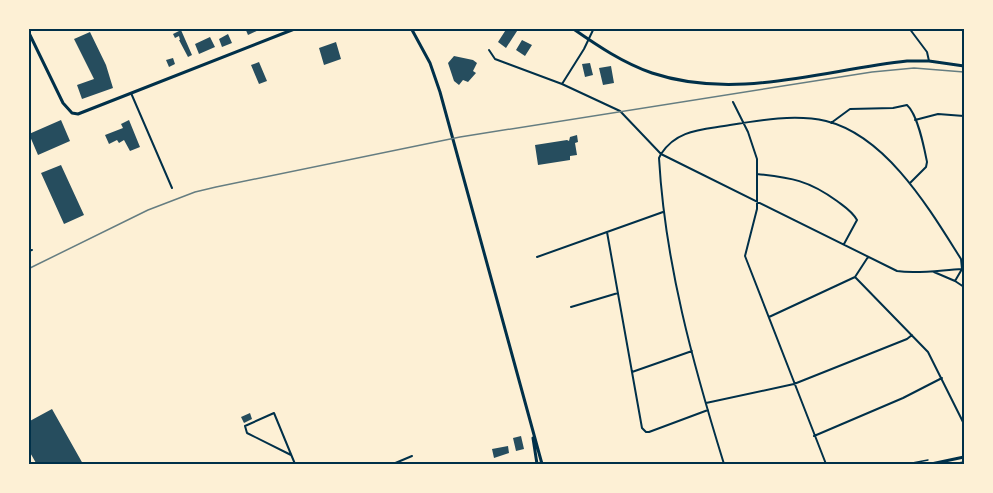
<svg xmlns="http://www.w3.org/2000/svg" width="993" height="493" font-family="Figtree,sans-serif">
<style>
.building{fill:#264d5e}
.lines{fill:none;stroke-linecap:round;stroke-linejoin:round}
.path{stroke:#003049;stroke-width:1.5}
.minor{stroke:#003049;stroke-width:2}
.tertiary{stroke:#003049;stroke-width:3}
.rail{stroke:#657d81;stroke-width:1.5}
.neatline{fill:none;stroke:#003049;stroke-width:2}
</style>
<rect width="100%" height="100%" fill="#fdf0d5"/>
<!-- building -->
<path class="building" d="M245,28H263L248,35Z
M507,28H519L506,48L498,42Z
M181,30L192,55L188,57L179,40H180L179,36L175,38L173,34Z
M90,32L106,65L113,88L82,99L77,85L94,79L74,39Z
M228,34L232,43L222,47L219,39Z
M210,37L215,47L199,54L195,44Z
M522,40L532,45L525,56L516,50Z
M336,42L341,59L324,65L319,48Z
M454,56L473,60L477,63L473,71L476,73L468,82L463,80L459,85L454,81L448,63Z
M173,58L175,64L169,67L166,60Z
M259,62L267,81L259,84L251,65Z
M590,63L593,75L585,77L582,64Z
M611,66L614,83L603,85L599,68Z
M61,120L70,141L38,155L29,134Z
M129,120L140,147L130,151L124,140L119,143L117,140L109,144L105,135L123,128L121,124Z
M577,135L578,142L575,143L577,155L570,156V160L538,165L535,145L567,140L569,141L570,137Z
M61,165L84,215L64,224L41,173Z
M52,409L83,464H37L36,463L28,449V422Z
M250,413L252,419L244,423L241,417Z
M521,436L524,449L516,451L513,438Z
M508,446L509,453L494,458L492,449Z"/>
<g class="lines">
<!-- path -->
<path class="path" d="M907,464L928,460
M952,464L964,462"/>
<!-- minor -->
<path class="minor" d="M909,28L927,52L929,61
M489,50L495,59L562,84L620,111L661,154L659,158C665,263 693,364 724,464
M562,84L584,49L594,28
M131,93L172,188
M733,102L748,132L757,159V209L745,256L826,464
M915,120L938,114L964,116
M831,123L850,109L893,108L907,105C918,115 924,147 927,162L926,167L910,183
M757,174C792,178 808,180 837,201C845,207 852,211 857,220L844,244
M663,212L607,232L642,428L646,432H649L708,410
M28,251L32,250
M537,257L607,232
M868,257L855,277L928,352L964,424
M934,272L955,281L964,287
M955,281L962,269L961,259C930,210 887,136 826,121C796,114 760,120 730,125C703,130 677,129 661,154L897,271C918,274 941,270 962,269H964
M571,307L618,293
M769,317L855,277
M632,372L692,351
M706,403L794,384L907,339L912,335
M814,436L903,398L942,378
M291,455L247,433L245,426L274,413L295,464
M393,464L412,456"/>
<!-- tertiary -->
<path class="tertiary" d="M411,28L430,63L440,92L542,464
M572,28C598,46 623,63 652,73C736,101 823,70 907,61H929L964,66
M28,31L63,103L72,113L78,114L297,28
M533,438L537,464
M931,464L964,457"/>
<!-- rail -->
<path class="rail" d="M28,269L148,210L195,192L216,187L460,137L872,72L914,68L964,72"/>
</g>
<!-- border -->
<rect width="993" height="493" fill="none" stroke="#fdf0d5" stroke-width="60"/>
<rect x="30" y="30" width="933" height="433" class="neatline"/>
</svg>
